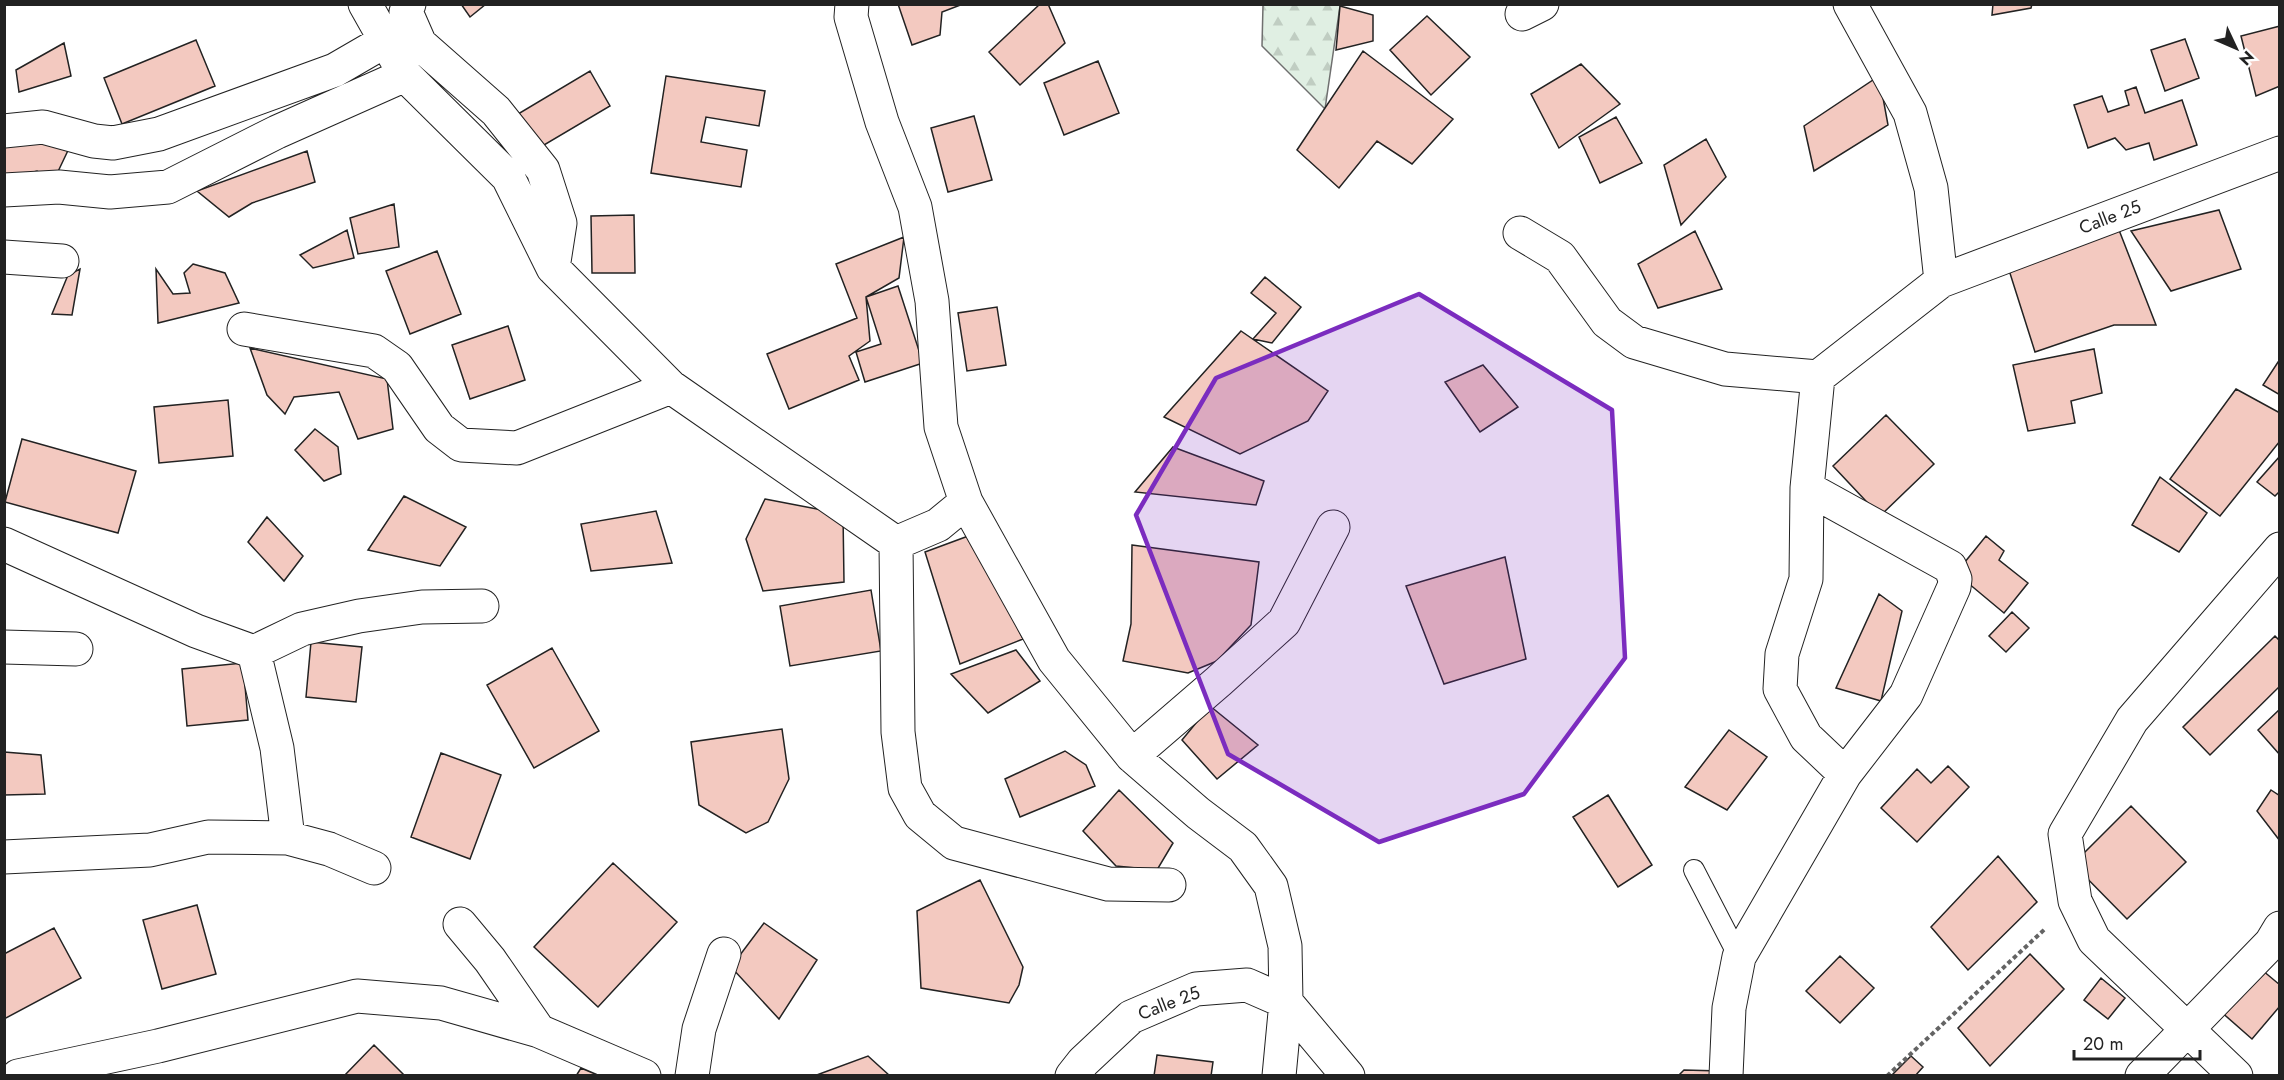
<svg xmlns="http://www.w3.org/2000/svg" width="2284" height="1080" font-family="Jost,sans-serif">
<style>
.forest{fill:url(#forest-firs);stroke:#6f6f6f;stroke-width:1.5}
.building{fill:#f3c9c0;stroke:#222;stroke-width:1.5}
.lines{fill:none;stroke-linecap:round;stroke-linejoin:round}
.service-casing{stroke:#222;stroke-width:22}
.minor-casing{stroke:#222;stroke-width:35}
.path{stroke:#646464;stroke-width:4;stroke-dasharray:4.5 3;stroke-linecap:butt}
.service{stroke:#fff;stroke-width:20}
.minor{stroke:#fff;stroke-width:33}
.marked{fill:#7b2cbf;fill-opacity:0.2;stroke:#7b2cbf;stroke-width:4.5;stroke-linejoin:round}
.labels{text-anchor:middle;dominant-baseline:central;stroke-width:4.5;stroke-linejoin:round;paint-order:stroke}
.street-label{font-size:18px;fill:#222;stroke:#fff}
</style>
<defs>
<pattern id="forest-firs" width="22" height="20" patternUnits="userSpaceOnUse" patternTransform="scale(1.5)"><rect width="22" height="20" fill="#e0efe3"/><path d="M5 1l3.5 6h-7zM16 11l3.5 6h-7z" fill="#c0cdc2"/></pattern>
</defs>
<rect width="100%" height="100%" fill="#fff"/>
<!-- forest -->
<path class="forest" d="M1263,5H1343L1340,6L1325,109L1262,46Z"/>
<!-- building -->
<path class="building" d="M461,4H486L470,17Z
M898,4H963L942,12L940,35L912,45Z
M1040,4H1048L1065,43L1020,85L989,52Z
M1993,4H2032L2031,8L1992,15Z
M1340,6L1373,15V41L1336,50Z
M1427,16L1470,57L1431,95L1390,50Z
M2280,26V86L2256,96L2241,36Z
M2185,39L2199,78L2165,91L2151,50Z
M196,40L215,86L122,124L104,78Z
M64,43L71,76L19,92L16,70Z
M1363,51L1453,119L1412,164L1377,141L1339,188L1297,150Z
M1098,61L1119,113L1064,135L1044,83Z
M1581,64L1620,104L1559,148L1531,94Z
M590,71L610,106L539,148L518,114Z
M666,76L765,91L759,126L706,117L701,142L747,150L741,187L651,173Z
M1879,76L1888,125L1814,171L1804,126Z
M2136,87L2145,113L2182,100L2197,145L2154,160L2149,143L2126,150L2115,138L2088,148L2074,105L2102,96L2108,112L2129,105L2125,91Z
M974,116L992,180L948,192L931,128Z
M1616,117L1642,163L1600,183L1579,137Z
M1706,139L1726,177L1681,225L1664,165Z
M72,142L54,180L37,171L4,180V143Z
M307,151L315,182L252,203L229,217L197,191Z
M394,204L399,247L358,254L350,218Z
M2219,210L2241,269L2171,291L2131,231Z
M634,215L635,273H592L591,216Z
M347,230L354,258L313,268L300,255Z
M2119,230L2156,325H2114L2035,352L2008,267Z
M1695,231L1722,289L1658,308L1638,264Z
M904,237L899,278L866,297L870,341L849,356L859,380L789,409L767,354L857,318L836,264Z
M437,251L461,314L410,334L386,271Z
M193,264L225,273L239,303L158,323L156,269L173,294L190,293L184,273Z
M80,269L72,315L52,314L68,275Z
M1265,277L1301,307L1272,343L1253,339L1276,313L1251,293Z
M898,286L923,363L865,382L856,352L881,344L866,297Z
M997,307L1006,365L967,371L958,313Z
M508,326L525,380L470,399L452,345Z
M1241,331L1328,391L1308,421L1240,454L1164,417Z
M250,348L387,379L393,429L358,439L339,392L294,397L285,414L267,395Z
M2094,349L2102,393L2071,401L2075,423L2028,431L2013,365Z
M2280,359V395L2263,385Z
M1483,365L1518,407L1480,432L1445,382Z
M2236,389L2280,413V441L2220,516L2170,479Z
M228,400L233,456L159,463L154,407Z
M1886,415L1934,464L1880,516L1833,466Z
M315,429L338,447L341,474L324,481L295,450Z
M22,439L136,471L118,533L5,502Z
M1173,447L1264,481L1256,505L1135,492Z
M2280,456V491L2275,496L2257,482Z
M2160,477L2207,513L2179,552L2132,525Z
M404,496L466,527L440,566L368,550Z
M765,499L843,514L844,582L763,591L746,539Z
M656,511L672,563L591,571L581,524Z
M267,517L303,556L284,581L248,542Z
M971,535L1023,639L960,664L925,552Z
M1986,536L2004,551L1999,560L2028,583L2004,613L1956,573Z
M1132,545L1259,562L1251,625L1217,661L1188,673L1123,661L1131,624Z
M1505,557L1526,659L1444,684L1406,586Z
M871,590L881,651L790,666L780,606Z
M1879,594L1902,611L1881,701L1836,688Z
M2012,612L2029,628L2006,652L1989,636Z
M2275,636L2280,641V686L2210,755L2183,727Z
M311,642L362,647L356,702L306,697Z
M552,648L599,731L534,768L487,685Z
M1016,650L1040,681L988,713L951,674Z
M243,663L248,720L187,726L182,669Z
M1210,706L1258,745L1217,779L1182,740Z
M2280,709V755L2258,730Z
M782,729L789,779L768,822L746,833L699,805L691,742Z
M1729,730L1767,757L1727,810L1685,787Z
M1065,751L1086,765L1095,786L1020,817L1005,779Z
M4,752L41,755L45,794L4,795Z
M441,753L501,775L470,859L411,837Z
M1948,766L1969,787L1917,842L1881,808L1917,769L1931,783Z
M1119,790L1173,843L1157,870L1116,866L1083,831Z
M2271,790L2280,796V841L2257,811Z
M1608,795L1652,865L1618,887L1573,817Z
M2131,806L2186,862L2127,919L2073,864Z
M1998,856L2037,902L1968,970L1931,927Z
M613,863L677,922L598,1007L534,947Z
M980,880L1023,967L1019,985L1009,1003L921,988L917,911Z
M197,905L216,974L162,989L143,920Z
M764,923L817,960L779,1019L731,967Z
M54,928L81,978L4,1019V954Z
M2030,954L2064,989L1990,1066L1958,1028Z
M1840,956L1874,988L1840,1023L1806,991Z
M2256,965L2280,985V1006L2252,1039L2219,1010Z
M2101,978L2125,998L2108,1019L2084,1000Z
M374,1045L405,1076H344Z
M1157,1055L1213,1062L1211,1076H1154Z
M868,1056L890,1076H814Z
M1911,1056L1923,1067L1915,1076H1891Z
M581,1068L600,1076H576Z
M1684,1070L1720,1071V1076H1678Z"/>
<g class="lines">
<!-- service casing -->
<g class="service-casing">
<path id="service" d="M1694,870L1739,957"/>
</g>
<!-- minor casing -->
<g class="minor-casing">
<path id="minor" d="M365,4L405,75L508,177L553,268L671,387L896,543L938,525L966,502
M409,4L406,12L420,44L496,111L543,170L560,223L553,268
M852,4L851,17L882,122L915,207L932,301L941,427L966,502L1054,660L1132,756L1198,813L1243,847L1271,886L1285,946L1286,1002L1279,1076
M1522,14L1542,4
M4,131L43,127L94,141L113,143L159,134L335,70L385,41
M4,190L59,187L110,192L168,187L277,132L405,75
M1520,233L1560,257L1607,322L1634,342L1725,369L1818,377
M4,257L62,261
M1941,281L2280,153
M244,329L374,351L397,367L439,428L461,445L517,448L671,387
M1807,488L1950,567L1955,579L1954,587L1906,695L1845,774
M896,543L898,732L905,788L920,815L954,843L1108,884L1169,885
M4,544L196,631L254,652L277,748L288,838
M4,647L76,649
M254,652L302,629L359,616L422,607L482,606
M1132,756L1219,681L1284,622L1333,527
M4,857L150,850L208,837L288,838L329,849L374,868
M460,924L490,960L539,1031
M18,1076L158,1046L357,996L441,1003L539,1031L644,1076
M692,1076L699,1029L724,954
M1072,1076L1083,1062L1131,1017L1196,989L1247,985L1286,1002L1348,1076
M1726,1076L1729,1008L1739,957L1845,774L1806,737L1780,689L1782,654L1806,579L1807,488L1818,377L1941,281L1931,188L1910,113L1850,4
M2142,1076L2271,943L2280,928
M2236,1076L2094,940L2075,901L2065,834L2132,720L2280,549"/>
</g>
<!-- path -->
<path class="path" d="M1887,1076L2046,928"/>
<!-- service -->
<use href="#service" class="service"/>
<!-- minor -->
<use href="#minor" class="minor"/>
</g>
<!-- marked area -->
<path class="marked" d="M1419,294L1612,410L1625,658L1524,794L1379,842L1228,754L1136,515L1216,378Z"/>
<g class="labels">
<!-- street labels -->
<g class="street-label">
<text transform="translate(2110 217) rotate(-21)">Calle 25</text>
<text transform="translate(1169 1003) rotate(-21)">Calle 25</text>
</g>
</g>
<!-- border -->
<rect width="2284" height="1080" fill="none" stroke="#222222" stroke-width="12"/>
<!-- north arrow -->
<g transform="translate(2236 48) rotate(134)" stroke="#ffffff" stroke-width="4.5" paint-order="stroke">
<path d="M0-4.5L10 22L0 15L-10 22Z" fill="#222222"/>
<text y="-9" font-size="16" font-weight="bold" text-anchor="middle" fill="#222222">N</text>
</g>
<!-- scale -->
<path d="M2074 1050v9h126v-9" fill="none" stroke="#222222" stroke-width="3"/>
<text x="2083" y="1050" font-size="18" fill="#222222" stroke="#ffffff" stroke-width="4.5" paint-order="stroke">20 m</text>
</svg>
